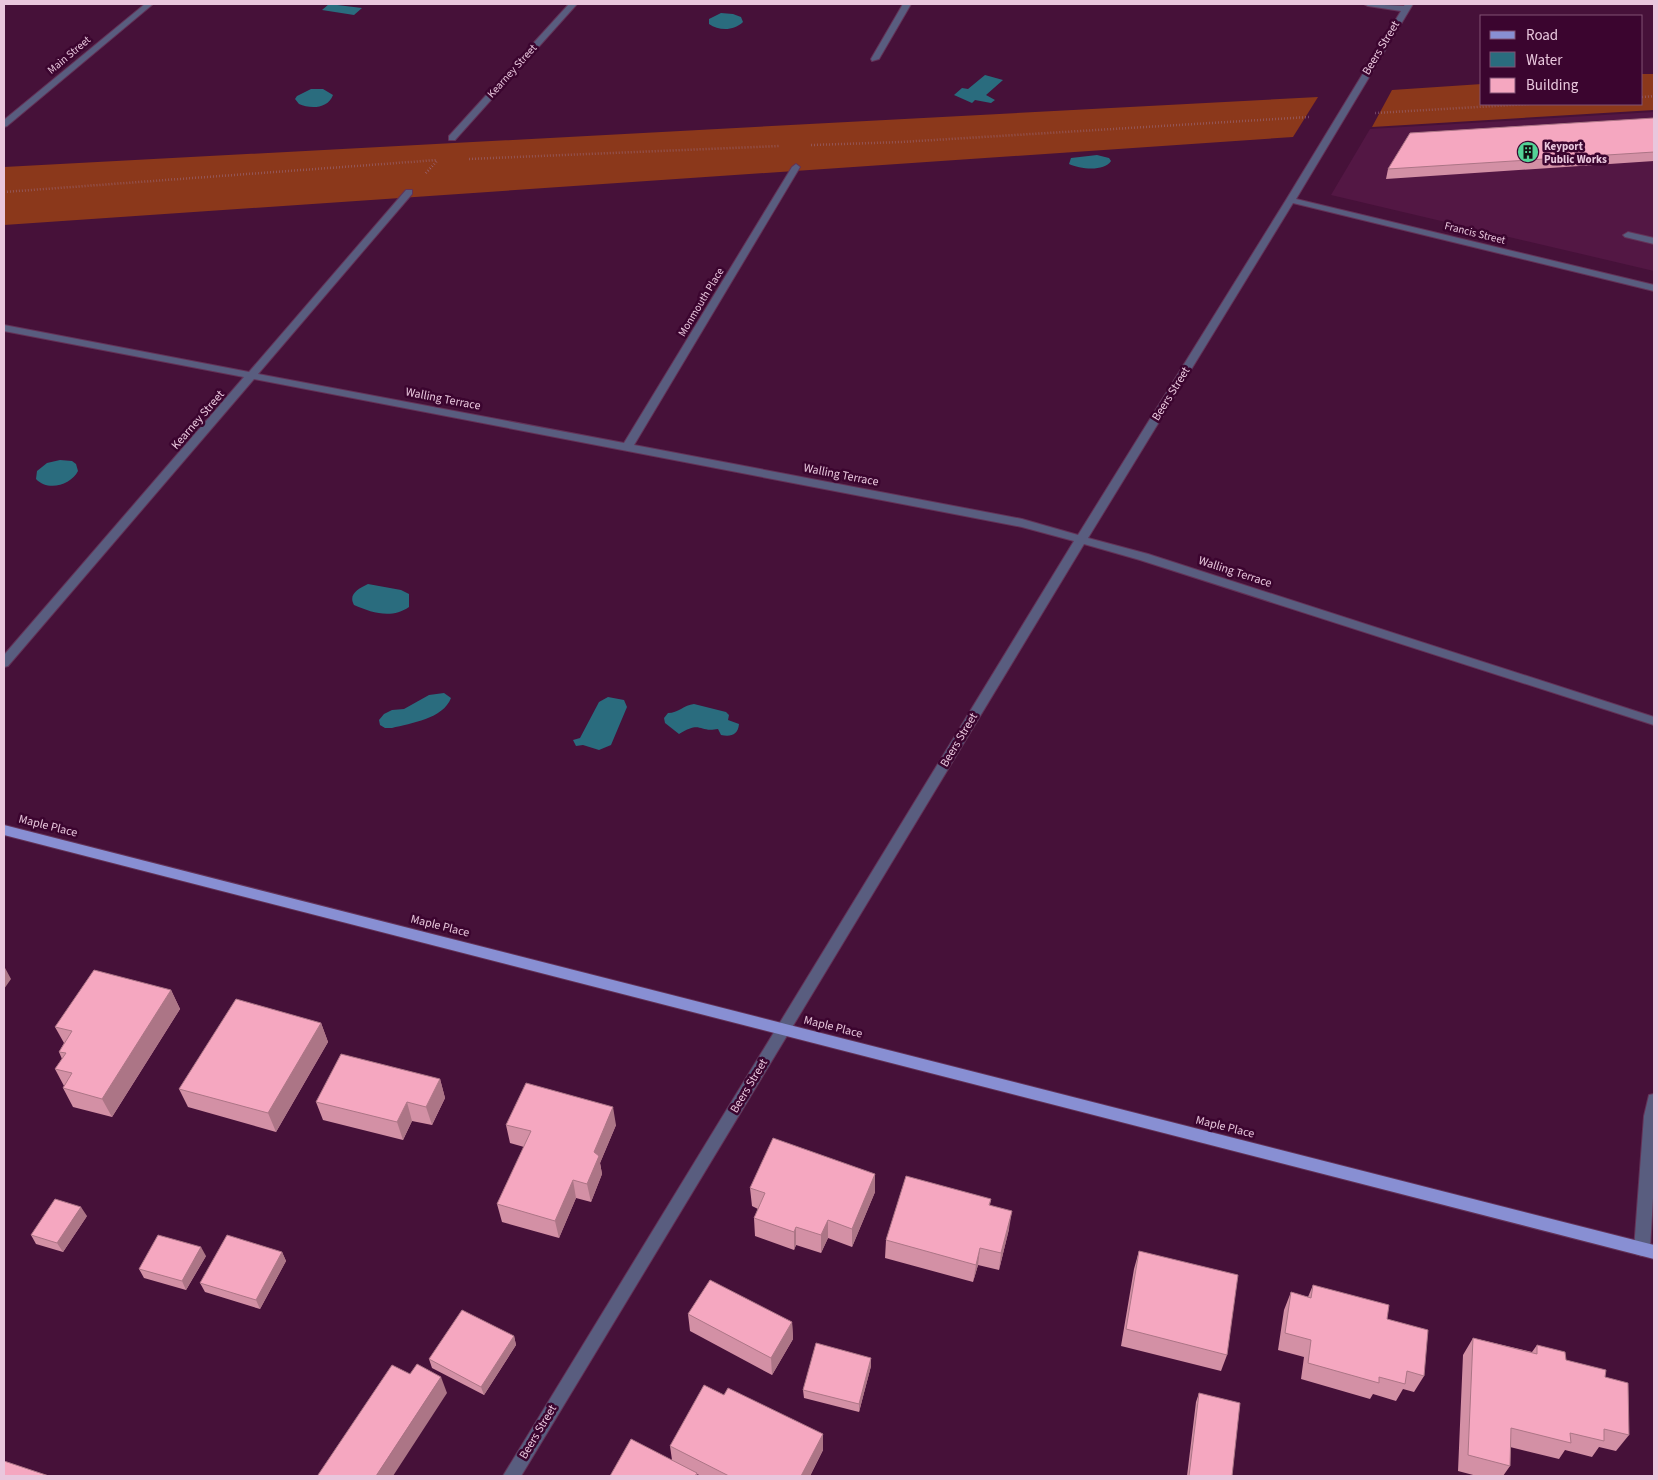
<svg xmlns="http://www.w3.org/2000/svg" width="1658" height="1480" font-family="'Source Sans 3',sans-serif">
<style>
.built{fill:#531744}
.forest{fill:#8b381b}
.water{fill:#2a6c7e}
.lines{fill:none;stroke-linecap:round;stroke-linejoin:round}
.service-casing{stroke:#633257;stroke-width:2}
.minor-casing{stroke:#633257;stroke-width:2}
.primary-casing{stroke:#633257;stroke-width:2}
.path{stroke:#9e7391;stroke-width:2.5;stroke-dasharray:0.5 2.5;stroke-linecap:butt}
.service{fill:#595d7f;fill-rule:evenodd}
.minor{fill:#595d7f;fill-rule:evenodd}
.primary{fill:#888fd3;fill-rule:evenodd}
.wall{fill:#d390a5}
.shaded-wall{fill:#ac7586}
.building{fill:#f5a7c0;stroke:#ac7586}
.labels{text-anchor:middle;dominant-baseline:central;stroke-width:5;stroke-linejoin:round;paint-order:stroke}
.far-street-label{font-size:11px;fill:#e9c7dd;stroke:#3b052f}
.far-poi-label{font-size:11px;font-weight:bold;fill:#e9c7dd;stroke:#3b052f;text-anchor:start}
.street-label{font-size:12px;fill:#e9c7dd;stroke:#3b052f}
</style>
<rect width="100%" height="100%" fill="#461139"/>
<!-- built -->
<path class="built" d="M1654,112V271L1331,195L1370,129Z"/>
<!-- forest -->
<path class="forest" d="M1642,74H1654V110L1372,127L1392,90L1482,84V104H1642Z
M1318,97L1293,137L4,225V167Z"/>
<!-- water -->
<path class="water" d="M329,4L362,8L354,15L322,10Z
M721,13L733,14L741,17L743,22C734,31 719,31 709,24V19Z
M985,75L1003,80L986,95L995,100L991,103L975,100L972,103L954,95L962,88L968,89Z
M311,89H323L333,95C328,109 310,109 299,104L295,99L297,96Z
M1097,155L1109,158L1111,161C1104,172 1080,169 1069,164L1071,158Z
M60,460L72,461L76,464L78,471C71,485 48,492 36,479L37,471L47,463Z
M368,584L401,590L409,594V607C392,619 372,613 354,605C348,594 358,589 368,584Z
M444,693L451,698C443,719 411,723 392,728H385L380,725L379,720L384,714L392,710L404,709L429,695Z
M608,697L624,700L627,707L611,745L599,750L583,745L576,746L573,740L580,738L599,702Z
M694,704L726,712L729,715L728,720L739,724C738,735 731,737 721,735L718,729C698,733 702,720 679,734L665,723L664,718L668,713C678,713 684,705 694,704Z"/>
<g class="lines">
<!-- service casing -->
<g class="service-casing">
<path id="service" d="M903,4H911L879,59L872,61L871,59Z
M1628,232L1654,238V244L1625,237L1623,235Z"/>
</g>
<!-- minor casing -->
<g class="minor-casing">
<path id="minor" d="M145,4H153L7,126L4,127V120Z
M569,4H577L455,140H449V136Z
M1364,4L1404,6L1405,4H1413L1296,199L1654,285V291L1293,203L1088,538L1148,554L1654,717V725L1140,560L1084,544L521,1476H503L1074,541L1022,527L254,379L8,666L4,667V655L244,377L4,331V325L249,372L406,190H412V194L258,374L624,443L792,167L796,164L800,167L634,445L1022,519L1078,535L1286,200L1401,11L1368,6Z
M1654,1094V1181L1650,1249L1648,1254L1642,1256L1636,1254L1634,1249L1644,1116L1649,1095Z"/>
</g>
<!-- primary casing -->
<g class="primary-casing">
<path id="primary" d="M4,825L1654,1245V1259L4,835Z"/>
</g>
<!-- path -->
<path class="path" d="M1642,97L1654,96
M1375,113L1529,104
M811,145L901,142L1309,117
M469,159L780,146
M426,173L437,161
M4,192L437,160"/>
<!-- service -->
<use href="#service" class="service"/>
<!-- minor -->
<use href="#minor" class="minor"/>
<!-- primary -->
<use href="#primary" class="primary"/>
</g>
<!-- wall -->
<path class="wall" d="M1654,118V161L1386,179L1388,169Z
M171,990L180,1009L112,1117L73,1107L63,1088L64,1086L55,1069L62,1059L59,1052L64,1043L55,1027Z
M321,1023L328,1042L276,1132L188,1107L179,1089Z
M440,1079L445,1098L432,1125L412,1121L403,1140L323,1120L316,1102Z
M506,1125H616L600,1163L602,1174L591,1202L576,1198L559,1238L502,1222L497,1204L524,1147L510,1143Z
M875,1174V1192L852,1247L828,1238L821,1253L796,1245L794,1250L755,1236L754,1218L758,1209L752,1206L750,1188Z
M991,1199L990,1205L1009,1229L999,1270L978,1265L973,1282L885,1258L886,1240Z
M87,1216L63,1252L36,1244L31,1235Z
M1139,1251L1227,1355L1221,1371L1121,1346L1134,1269Z
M282,1252L286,1261L260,1309L205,1292L200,1283Z
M206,1256L186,1290L144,1278L139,1269Z
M1313,1285L1387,1319L1424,1376L1414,1392L1403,1389L1396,1401L1373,1394L1370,1399L1301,1379L1304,1357L1278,1350L1284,1310L1291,1292L1308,1297Z
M688,1314L792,1322L793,1339L772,1375L690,1331Z
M514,1336L516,1345L484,1395L432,1368L429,1359Z
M1473,1338L1532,1352L1537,1345L1566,1360L1605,1377L1629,1435L1616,1451L1599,1447L1592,1457L1565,1450L1559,1459L1510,1447V1466L1503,1476H1477L1458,1471L1463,1355Z
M871,1358V1366L859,1412L804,1398L803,1390Z
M1199,1393L1232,1476H1187L1196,1402Z
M724,1395L823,1434V1450L810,1476H701L697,1474L698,1476H610L672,1460L670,1446Z"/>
<!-- shaded-wall -->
<path class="shaded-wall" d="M4,966L11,979L4,989Z
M171,990L180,1009L112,1117L102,1099Z
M321,1023L328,1042L276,1132L268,1113Z
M440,1079L445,1098L432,1125L426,1107Z
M407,1102L412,1121L403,1140L397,1122Z
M613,1107L616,1125L600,1163L602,1174L591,1202L587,1184L594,1152Z
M875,1174V1192L852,1247V1229Z
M573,1180L576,1198L559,1238L555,1221Z
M81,1207L87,1216L63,1252L57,1243Z
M1012,1211L1009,1229L999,1270L1001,1253Z
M828,1220V1238L821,1253V1235Z
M796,1227V1245L794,1250V1232Z
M201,1247L206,1256L186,1290L182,1281Z
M980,1248L978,1265L973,1282L976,1265Z
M282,1252L286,1261L260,1309L256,1300Z
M792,1322L793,1339L772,1375L771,1358Z
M514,1336L516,1345L484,1395L481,1387Z
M871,1358V1366L859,1412V1404Z
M441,1377L447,1393L393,1476H376Z
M823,1434V1450L810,1476H801Z"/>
<!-- building -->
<path class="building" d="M1654,118V152L1388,169L1410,133Z
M94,970L171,990L102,1099L63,1088L72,1073L55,1069L66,1053L59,1052L72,1031L55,1027Z
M236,999L321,1023L268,1113L179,1089Z
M341,1054L440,1079L426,1107L407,1102L397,1122L316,1102Z
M526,1083L613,1107L594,1152L599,1156L587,1184L573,1180L555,1221L497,1204L531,1131L506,1125Z
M773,1138L875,1174L852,1229L828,1220L821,1235L796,1227L794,1232L754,1218L765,1193L750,1188Z
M906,1176L991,1199L989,1205L1012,1211L1001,1253L980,1248L976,1265L886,1240Z
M55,1199L81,1207L57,1243L31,1235Z
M158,1235L201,1247L182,1281L139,1269Z
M227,1235L282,1252L256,1300L200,1283Z
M1139,1251L1238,1275L1227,1355L1126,1329Z
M710,1280L792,1322L771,1358L688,1314Z
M1313,1285L1389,1305L1387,1319L1428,1330L1424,1376L1407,1371L1405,1384L1379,1377V1383L1308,1363L1311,1340L1285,1333L1291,1292L1311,1298Z
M462,1310L514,1336L481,1387L429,1359Z
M1473,1338L1537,1354V1345L1565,1352L1566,1360L1606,1370L1605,1377L1628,1383L1629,1435L1604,1429V1441L1570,1433L1571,1443L1511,1428L1510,1466L1468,1455Z
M816,1343L871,1358L859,1404L803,1390Z
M417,1364L441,1377L376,1476H321L318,1475L392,1365L410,1374Z
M704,1385L724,1395L728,1388L823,1434L801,1476H729L670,1446Z
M1199,1393L1240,1403L1232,1476H1189Z
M631,1439L697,1473L695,1476H610Z
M4,1461L49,1476H4Z"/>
<!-- icons -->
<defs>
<g id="building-disc" transform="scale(1.125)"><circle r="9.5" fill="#53d396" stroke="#3b052f"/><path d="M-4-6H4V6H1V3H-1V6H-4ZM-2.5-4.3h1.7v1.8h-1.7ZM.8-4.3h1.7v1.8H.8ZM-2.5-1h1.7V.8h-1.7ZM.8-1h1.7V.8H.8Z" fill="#111"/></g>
</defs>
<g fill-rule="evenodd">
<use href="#building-disc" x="1528" y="152"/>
</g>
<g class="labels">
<!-- far-street labels -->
<g class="far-street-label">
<text transform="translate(69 55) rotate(-40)">Main Street</text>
<text transform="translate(512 71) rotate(-48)">Kearney Street</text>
<text transform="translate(1475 233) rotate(14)">Francis Street</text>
<text transform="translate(701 302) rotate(-59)">Monmouth Place</text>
</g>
<!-- far-poi labels -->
<g class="far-poi-label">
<text x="1544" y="146">Keyport<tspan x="1544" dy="13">Public Works</tspan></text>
</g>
<!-- street labels -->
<g class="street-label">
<text transform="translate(1381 48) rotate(-59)">Beers Street</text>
<text transform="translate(1171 394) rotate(-58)">Beers Street</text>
<text transform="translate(443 399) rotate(11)">Walling Terrace</text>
<text transform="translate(198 420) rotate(-49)">Kearney Street</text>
<text transform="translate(841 475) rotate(11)">Walling Terrace</text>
<text transform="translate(1235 572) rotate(18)">Walling Terrace</text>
<text transform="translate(959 740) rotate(-59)">Beers Street</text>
<text transform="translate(48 826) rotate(14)">Maple Place</text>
<text transform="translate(440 926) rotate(14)">Maple Place</text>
<text transform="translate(833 1027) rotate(14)">Maple Place</text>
<text transform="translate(749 1086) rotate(-59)">Beers Street</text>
<text transform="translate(1225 1127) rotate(14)">Maple Place</text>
<text transform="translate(538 1432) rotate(-59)">Beers Street</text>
</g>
</g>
<!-- border -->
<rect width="1658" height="1480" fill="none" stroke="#e9c7dd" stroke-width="10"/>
<!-- legend -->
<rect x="1480" y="15" width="162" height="90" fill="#3b052f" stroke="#815375"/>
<rect x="1490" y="31" width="25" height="8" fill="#888fd3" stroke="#815375"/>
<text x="1526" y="40" font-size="15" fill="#e9c7dd">Road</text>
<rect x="1490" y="52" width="25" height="15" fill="#2a6c7e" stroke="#815375"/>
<text x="1526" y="65" font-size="15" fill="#e9c7dd">Water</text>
<rect x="1490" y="78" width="25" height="15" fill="#f5a7c0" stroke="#815375"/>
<text x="1526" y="90" font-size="15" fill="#e9c7dd">Building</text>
</svg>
